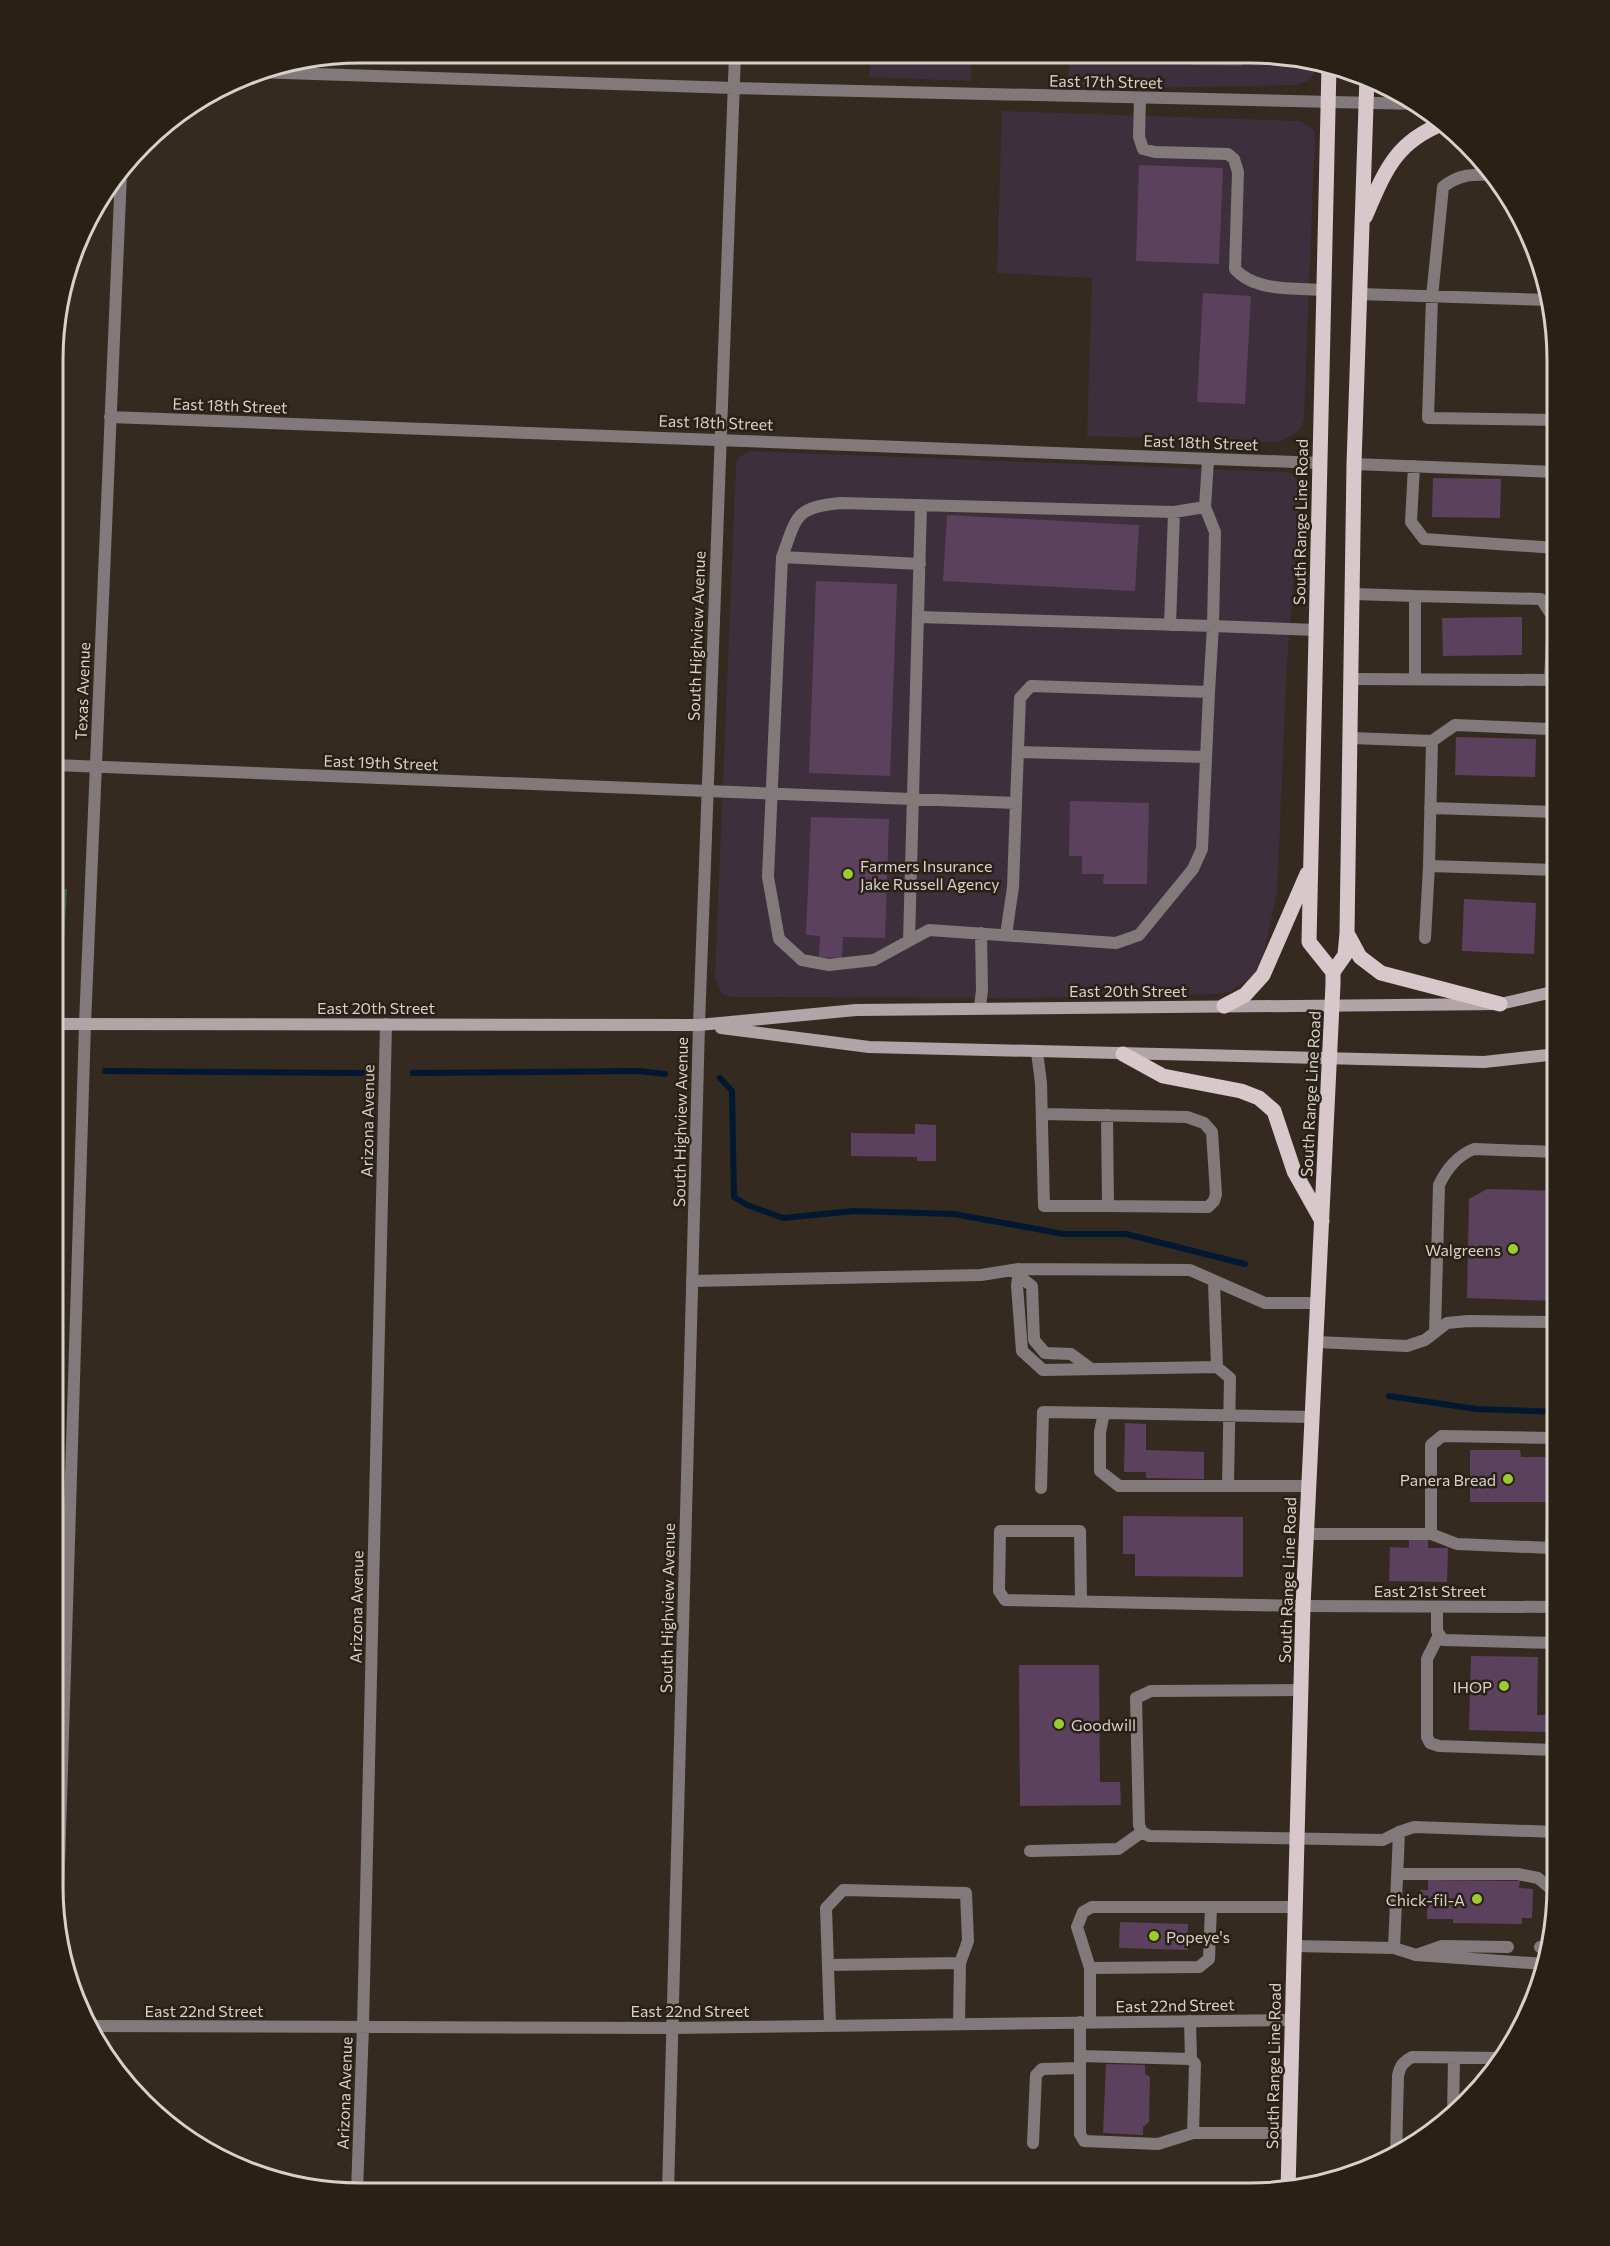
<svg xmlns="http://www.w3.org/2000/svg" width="1610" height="2246" font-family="Commissioner,sans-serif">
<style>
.commercial{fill:#3d2f3c}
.green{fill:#3e5a41}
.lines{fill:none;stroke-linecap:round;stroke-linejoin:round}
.stream{stroke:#021831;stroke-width:6}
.building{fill:#5b415e}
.lane{stroke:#82797b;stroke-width:12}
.street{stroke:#82797b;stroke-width:12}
.secondary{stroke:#b2a5a8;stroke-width:12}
.primary{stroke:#d8c7cb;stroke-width:15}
.poi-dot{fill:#9cca31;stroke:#2a2116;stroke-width:2}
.labels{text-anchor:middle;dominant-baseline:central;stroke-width:5;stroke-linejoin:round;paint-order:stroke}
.street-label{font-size:16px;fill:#d8d1ca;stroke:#2a2116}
.poi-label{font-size:16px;fill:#d8d1ca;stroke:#2a2116;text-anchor:end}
.rim{fill:none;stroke:#d8d1ca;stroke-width:3}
</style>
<rect width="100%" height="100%" fill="#352a20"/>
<!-- commercial -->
<path class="commercial" d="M870,54H972L971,81L869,77Z
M1069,55H1291L1318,62V65L1311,79L1296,85L1149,88L1068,84Z
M1002,111L1298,121L1308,125L1315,132L1304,417L1302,426L1296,433L1279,442L1087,436L1092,278L997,273Z
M751,451L1286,472L1295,475L1301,489L1287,661L1277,891L1262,963L1254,975L1230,992L1216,994L1026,998L731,997L722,994L715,977L736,466L738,457Z"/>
<!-- green -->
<path class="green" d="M54,889H67L62,978L54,979Z"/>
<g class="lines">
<!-- stream -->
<path class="stream" d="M105,1071L363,1073
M413,1073L638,1071L665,1074
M720,1078L732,1091L734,1197L747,1205L783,1218L854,1211L954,1214L1064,1234H1126L1245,1264
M1389,1396L1476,1409L1557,1412"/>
</g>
<!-- building -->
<path class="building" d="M1193,55H1242V66L1192,65Z
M1139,165L1223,168L1219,264L1136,261Z
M1203,293L1251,296L1245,404L1197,402Z
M1433,478L1501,479L1500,518L1432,517Z
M947,515L1139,525L1135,591L943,581Z
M816,581L897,584L890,776L809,773Z
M1522,617V655L1443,656L1442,618Z
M1456,737L1536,739L1535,777L1455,775Z
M1070,801L1149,803L1147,884H1103L1104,874H1082V856H1069Z
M811,817L889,819L885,938L843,937L842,958L819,957L820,936L806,935Z
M1464,899L1536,903L1534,954L1462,951Z
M915,1124L936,1125V1161H917V1157L851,1156V1133L915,1134Z
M1487,1189L1557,1191V1301L1467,1298L1469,1199Z
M1125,1423L1146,1424V1450L1204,1452V1479L1146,1478V1472H1124Z
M1470,1450H1520L1521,1457H1546V1502H1470Z
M1123,1516L1243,1517V1577L1135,1576V1554H1123Z
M1409,1540H1428V1548H1448L1447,1582L1389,1581L1390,1547L1409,1548Z
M1471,1656L1538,1657L1537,1715H1547V1732L1469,1730Z
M1019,1665H1099L1100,1782H1120L1121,1805L1020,1806Z
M1428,1880L1520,1881L1519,1888L1533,1889L1532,1918H1522V1924L1453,1923V1919H1427V1907H1420V1890H1428Z
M1120,1922L1188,1924V1950L1119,1948Z
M1106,2064L1145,2065V2074L1150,2077L1149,2122L1143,2127V2135L1103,2133Z"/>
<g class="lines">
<!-- lane -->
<path class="lane" d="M1140,98L1139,137L1143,149L1155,152L1228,154L1234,159L1238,172L1235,269C1255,292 1295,288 1324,290
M1493,175C1473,174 1459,174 1443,187L1432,297L1428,418L1557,420
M1359,294L1550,300
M1354,464L1557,472
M1414,466L1411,522L1424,539L1557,548
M1205,507L1174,512L841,503C795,507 797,516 782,557L768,877L779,939L802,960L829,965L874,960L929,930L1116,943L1139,935L1193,869L1202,849L1209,692
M782,557L920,564
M1354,594L1415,596V678
M918,617L1213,626L1215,532L1205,507L1208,460
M1170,625L1174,512
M1353,679L1550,680L1553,617L1541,599L1415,596
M1351,738L1432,741L1429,866
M1432,741L1455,725L1550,729L1557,732
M1018,752L1206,757
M707,791L1016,803L1020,698L1031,686L1209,692L1213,626L1315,630
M1430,808L1557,812
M1006,935L1013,887L1016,803
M1425,938L1429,866L1557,870
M909,941L921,505
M980,1007L982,990L981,933
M1037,1052L1041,1083L1044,1206H1108L1107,1115
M1042,1114L1187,1117L1204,1123L1212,1132L1216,1194L1214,1201L1208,1207L1108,1206
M1019,1269L1017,1286L1022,1351L1043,1370L1217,1367L1230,1378L1228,1485
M1020,1277L1032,1286L1034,1340L1045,1353L1071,1354L1090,1368
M692,1281L981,1275L1019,1269L1190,1270L1265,1303H1318
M1214,1282L1217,1367
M1435,1332L1439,1185C1446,1170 1458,1155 1474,1149L1557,1152
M1316,1342L1407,1346L1425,1340L1447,1323L1468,1321L1557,1322
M1309,1486H1119L1100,1471V1432L1104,1413L1312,1417
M1041,1488L1043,1412L1104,1413
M1307,1534H1431
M1551,1548L1457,1544L1431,1534V1445L1442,1436L1557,1438
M1557,1549L1551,1548L1553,1485H1557
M1081,1601L1080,1531H1000L999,1591L1005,1600L1303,1606
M1437,1607V1631L1443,1640L1557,1643
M1439,1635L1427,1659V1737L1430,1743L1439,1746L1557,1750
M1301,1690L1151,1691L1136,1698L1139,1825L1142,1832L1149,1836L1383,1840L1399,1832
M1030,1851L1118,1849L1142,1832
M1397,1874H1518L1538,1878L1557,1894
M1294,1946L1394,1948
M1540,1947L1549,1946
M1419,1954L1442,1946L1508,1947
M1545,1964L1416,1955L1394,1948L1399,1832L1414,1827L1557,1832
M829,1965L960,1963
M1090,1968L1199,1967L1209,1959L1211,1907
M1190,2021L1191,2059L1195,2064L1193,2133
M1080,2022V2134L1084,2141L1158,2144L1193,2133H1289
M1090,2022V1968L1077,1927L1083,1912L1092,1907H1295
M830,2025L826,1908L843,1890L966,1893L968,1941L960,1963L959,2024
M1080,2056L1191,2059
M1453,2117L1454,2058
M1033,2143L1036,2075L1042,2069L1080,2068
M1396,2155L1398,2076C1400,2066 1403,2062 1412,2057L1505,2058
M1108,2193H1141"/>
<!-- street -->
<path class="street" d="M255,72L734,88L1417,104
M110,417L1320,463
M54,765L707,791
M1303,1606L1557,1607
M57,1929L85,1024L121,173
M87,2026L673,2028L1292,2020
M357,2191L363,2026L386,1024
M668,2192L699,1025L735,54"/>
<!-- secondary -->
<path class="secondary" d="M54,1024L699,1025L856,1010L1500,1004L1557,991
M721,1028L869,1047L1484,1062L1557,1054"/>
<!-- primary -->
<path class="primary" d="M1365,217C1385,171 1395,142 1444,123
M1347,933L1360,957L1381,973L1500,1004
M1333,972L1345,955L1347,933L1354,464L1367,76
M1224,1006L1245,995L1263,975L1307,874
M1123,1054L1163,1076L1241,1091L1259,1098L1274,1111L1294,1171L1322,1221
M1288,2190L1303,1606L1333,984V972L1309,942L1329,66"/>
</g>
<!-- markers -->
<g class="poi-dot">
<circle cx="848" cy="874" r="6"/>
<circle cx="1513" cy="1249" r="6"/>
<circle cx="1508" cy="1479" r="6"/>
<circle cx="1504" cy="1686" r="6"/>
<circle cx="1059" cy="1724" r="6"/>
<circle cx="1477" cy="1899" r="6"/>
<circle cx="1154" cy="1936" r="6"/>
</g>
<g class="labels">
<!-- street labels -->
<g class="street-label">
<text transform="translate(1106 81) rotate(1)">East 17th Street</text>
<text transform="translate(230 405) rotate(2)">East 18th Street</text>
<text transform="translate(716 422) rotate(2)">East 18th Street</text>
<text transform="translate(1201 442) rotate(2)">East 18th Street</text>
<text transform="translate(1300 522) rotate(-89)">South Range Line Road</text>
<text transform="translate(696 636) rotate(-88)">South Highview Avenue</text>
<text transform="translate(82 691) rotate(-88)">Texas Avenue</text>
<text transform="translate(381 762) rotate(2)">East 19th Street</text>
<text x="1128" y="990">East 20th Street</text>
<text x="376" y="1007">East 20th Street</text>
<text transform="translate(1310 1094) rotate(-87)">South Range Line Road</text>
<text transform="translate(367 1121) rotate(-89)">Arizona Avenue</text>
<text transform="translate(680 1122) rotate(-89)">South Highview Avenue</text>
<text transform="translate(1287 1580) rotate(-88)">South Range Line Road</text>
<text x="1430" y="1590">East 21st Street</text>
<text transform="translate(356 1607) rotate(-89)">Arizona Avenue</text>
<text transform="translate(667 1608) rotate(-89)">South Highview Avenue</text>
<text transform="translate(1175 2005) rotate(-1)">East 22nd Street</text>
<text x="204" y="2010">East 22nd Street</text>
<text x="690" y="2010">East 22nd Street</text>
<text transform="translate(1273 2066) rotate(-89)">South Range Line Road</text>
<text transform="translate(344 2093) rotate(-88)">Arizona Avenue</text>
</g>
<!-- poi labels -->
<g class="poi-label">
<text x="860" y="865" text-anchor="start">Farmers Insurance<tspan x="860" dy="18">Jake Russell Agency</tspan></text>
<text x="1501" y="1249">Walgreens</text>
<text x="1496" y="1479">Panera Bread</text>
<text x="1492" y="1686">IHOP</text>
<text x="1071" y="1724" text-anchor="start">Goodwill</text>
<text x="1465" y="1899">Chick-fil-A</text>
<text x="1166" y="1936" text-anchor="start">Popeye's</text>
</g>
</g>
<!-- crop -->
<path d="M0 0H1610V2246H0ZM360 63H1250A297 297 0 0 1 1547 360V1886A297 297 0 0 1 1250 2183H360A297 297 0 0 1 63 1886V360A297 297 0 0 1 360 63Z" fill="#2a2116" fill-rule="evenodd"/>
<path class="rim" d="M360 63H1250A297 297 0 0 1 1547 360V1886A297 297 0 0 1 1250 2183H360A297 297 0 0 1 63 1886V360A297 297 0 0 1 360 63Z"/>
</svg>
